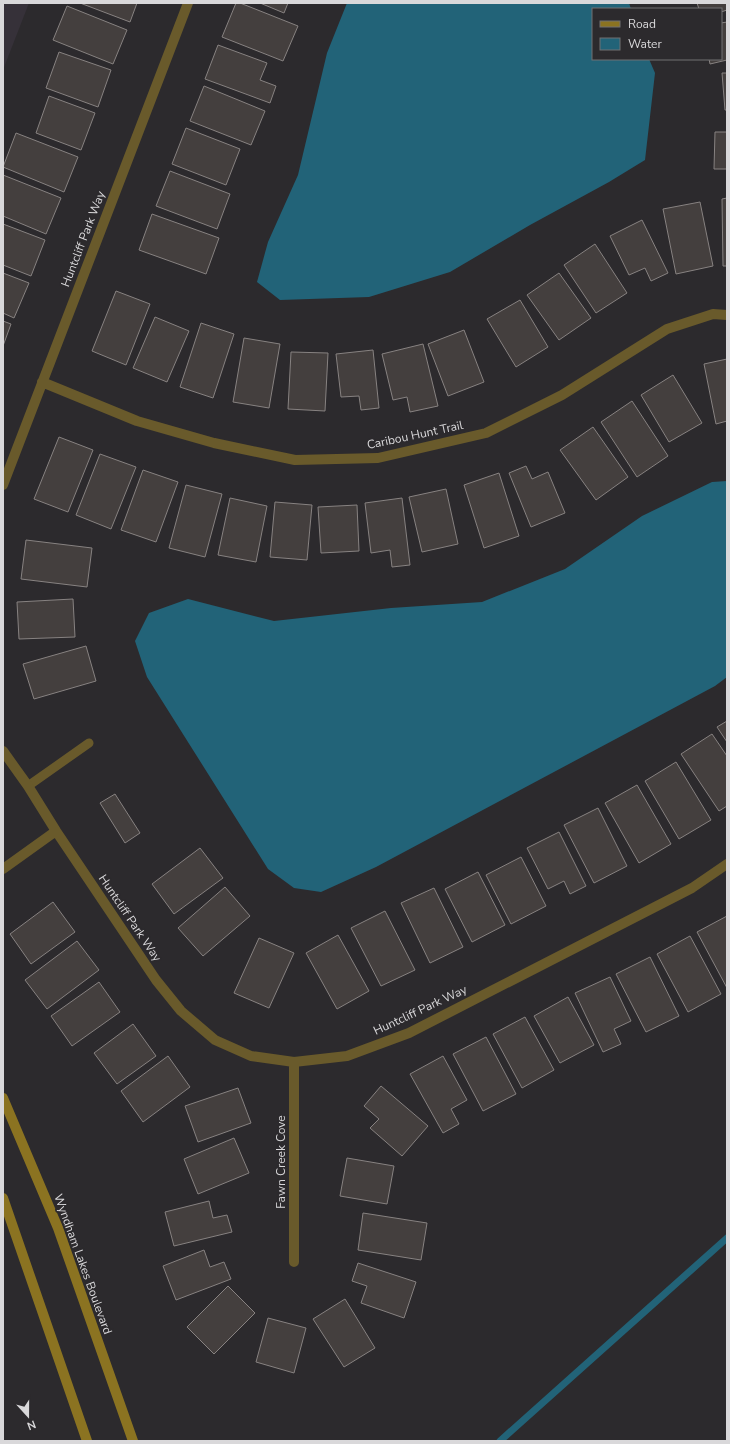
<svg xmlns="http://www.w3.org/2000/svg" width="730" height="1444" font-family="'Nunito Sans',sans-serif">
<style>
.built{fill:#363139}
.water{fill:#226378}
.lines{fill:none;stroke-linecap:round;stroke-linejoin:round}
.stream{stroke:#226378;stroke-width:7}
.building{fill:#443f3e;stroke:#878281}
.lane{stroke:#695a2b;stroke-width:9}
.street{stroke:#695a2b;stroke-width:10}
.secondary{stroke:#8b7321;stroke-width:10}
.labels{text-anchor:middle;dominant-baseline:central;stroke-width:3.5;stroke-linejoin:round;paint-order:stroke}
.street-label{font-size:12px;fill:#d9d8da;stroke:#2c2a2d}
</style>
<rect width="100%" height="100%" fill="#2c2a2d"/>
<!-- built -->
<path class="built" d="M3,3H29L3,70Z"/>
<!-- water -->
<path class="water" d="M347,3H629L631,9H593V59H649L655,73L645,160L609,182L530,225L450,272L369,297L280,300L257,282L268,242L298,175L327,53Z
M727,481V677L715,686L376,867L321,892L294,888L268,869L147,677L135,641L149,613L188,599L274,621L391,608L482,602L565,569L642,516L712,482Z"/>
<g class="lines">
<!-- stream -->
<path class="stream" d="M500,1441L727,1238"/>
</g>
<!-- building -->
<path class="building" d="M80,3H137L130,22Z
M236,3H240L298,26L283,61L222,37Z
M260,3H288L284,13Z
M697,3H727V10L721,12V9H699Z
M67,6L127,30L113,64L53,40Z
M727,22V60L710,64L709,59H721V23Z
M218,45L267,63L260,80L276,86L270,103L205,79Z
M59,52L111,70L98,107L46,88Z
M722,73H727V110H725Z
M204,86L265,111L251,145L190,121Z
M49,96L95,113L81,150L36,133Z
M186,128L240,149L226,185L172,164Z
M715,132H727V169H714Z
M16,133L78,157L64,192L3,167Z
M170,171L230,194L217,229L156,206Z
M3,175L61,198L46,234L3,216Z
M727,198V266H723L722,199Z
M700,202L713,266L676,274L663,209Z
M152,214L219,238L206,274L139,250Z
M642,220L668,273L651,281L645,268L629,275L610,236Z
M3,224L45,240L31,276L3,265Z
M595,244L627,293L596,313L564,265Z
M3,273L29,283L14,318L3,313Z
M559,273L591,318L559,340L527,295Z
M116,291L150,304L126,365L92,351Z
M520,300L548,347L516,367L487,319Z
M155,317L189,331L167,382L133,368Z
M3,321L11,324L3,346Z
M201,323L234,334L213,398L180,387Z
M464,330L484,382L448,396L428,344Z
M244,338L280,344L269,408L233,402Z
M423,344L438,406L410,412L407,397L393,400L382,354Z
M373,350L379,408L361,410L359,396L341,397L336,354Z
M291,352L328,353L325,411L288,409Z
M727,359V421L716,424L704,364Z
M673,375L702,423L669,442L641,395Z
M632,401L668,456L637,477L601,422Z
M593,427L628,477L596,500L560,450Z
M59,437L93,450L68,512L34,499Z
M100,454L136,467L111,529L76,515Z
M526,466L532,479L548,472L565,513L531,527L509,473Z
M143,470L178,482L156,542L121,530Z
M499,473L519,536L484,548L464,485Z
M186,485L222,494L205,557L169,548Z
M446,489L458,544L422,552L409,497Z
M230,498L267,506L256,562L218,555Z
M402,498L410,565L392,567L390,550L371,553L365,503Z
M275,502L312,505L307,560L270,557Z
M357,505L359,551L321,553L318,507Z
M26,540L92,548L87,587L21,579Z
M73,599L75,637L19,639L17,602Z
M86,646L96,681L34,699L23,664Z
M727,721V742L717,727Z
M712,734L727,756V806L719,811L681,754Z
M676,762L711,820L679,839L645,781Z
M637,785L671,844L639,863L605,803Z
M115,794L140,833L125,843L100,803Z
M598,808L627,866L594,883L564,825Z
M559,832L586,886L570,894L564,881L548,889L527,848Z
M200,848L223,878L174,914L152,884Z
M521,857L546,906L511,924L486,875Z
M478,872L505,925L472,942L445,889Z
M225,887L250,916L203,956L178,928Z
M434,888L463,947L430,963L401,903Z
M53,902L75,932L31,964L10,934Z
M385,911L415,970L381,986L351,928Z
M727,916V988L697,932Z
M338,935L369,991L337,1009L306,953Z
M690,936L721,994L688,1012L657,954Z
M259,938L294,953L269,1008L234,993Z
M77,941L99,970L47,1009L25,980Z
M650,957L679,1016L646,1032L616,974Z
M610,977L631,1021L614,1029L621,1044L603,1052L575,993Z
M99,982L120,1012L72,1046L51,1016Z
M568,997L594,1045L560,1063L534,1016Z
M525,1017L554,1070L522,1088L493,1034Z
M133,1024L156,1056L117,1084L94,1053Z
M486,1037L516,1094L483,1111L453,1054Z
M168,1056L190,1087L143,1122L121,1091Z
M443,1056L467,1100L451,1109L459,1124L443,1133L410,1074Z
M381,1086L428,1126L402,1156L370,1128L379,1119L364,1106Z
M238,1088L251,1123L198,1142L185,1106Z
M234,1138L249,1173L198,1194L184,1159Z
M347,1158L394,1166L387,1204L340,1196Z
M209,1201L213,1218L227,1215L232,1232L174,1246L165,1212Z
M363,1213L427,1223L421,1260L358,1250Z
M204,1250L210,1267L224,1262L231,1279L176,1300L163,1266Z
M358,1263L416,1282L404,1318L361,1303L367,1286L352,1281Z
M228,1286L255,1313L214,1354L187,1327Z
M345,1299L375,1348L344,1367L313,1319Z
M268,1318L306,1328L294,1373L256,1362Z"/>
<g class="lines">
<!-- lane -->
<path class="lane" d="M28,786L89,743"/>
<!-- street -->
<path class="street" d="M42,382L137,421L214,443L295,460L378,458L486,433L562,395L667,329L713,314L727,315
M3,485L188,3
M3,751L28,786L56,831L156,980L181,1011L215,1040L251,1056L294,1062L347,1056L409,1033L692,888L727,864
M3,869L56,831
M294,1062V1262"/>
<!-- secondary -->
<path class="secondary" d="M3,1098L58,1228L133,1441
M3,1198L87,1441"/>
</g>
<g class="labels">
<!-- street labels -->
<g class="street-label">
<text transform="translate(83 239) rotate(-69)">Huntcliff Park Way</text>
<text transform="translate(415 435) rotate(-12)">Caribou Hunt Trail</text>
<text transform="translate(130 918) rotate(56)">Huntcliff Park Way</text>
<text transform="translate(420 1010) rotate(-25)">Huntcliff Park Way</text>
<text transform="translate(281 1162) rotate(-90)">Fawn Creek Cove</text>
<text transform="translate(83 1264) rotate(70)">Wyndham Lakes Boulevard</text>
</g>
</g>
<!-- border -->
<rect width="730" height="1444" fill="none" stroke="#d9d8da" stroke-width="8"/>
<!-- legend -->
<rect x="592" y="8" width="130" height="52" fill="#2c2a2d" stroke="#717072"/>
<rect x="600" y="21" width="20" height="6" fill="#8b7321" stroke="#717072"/>
<text x="628" y="28" font-size="12" fill="#d9d8da">Road</text>
<rect x="600" y="38" width="20" height="12" fill="#226378" stroke="#717072"/>
<text x="628" y="48" font-size="12" fill="#d9d8da">Water</text>
<!-- north arrow -->
<g transform="translate(28 1416) rotate(159)" stroke="#2c2a2d" stroke-width="3" paint-order="stroke">
<path d="M0-3L7 15L0 10L-7 15Z" fill="#d9d8da"/>
<text y="-6" font-size="11" font-weight="bold" text-anchor="middle" fill="#d9d8da">N</text>
</g>
</svg>
